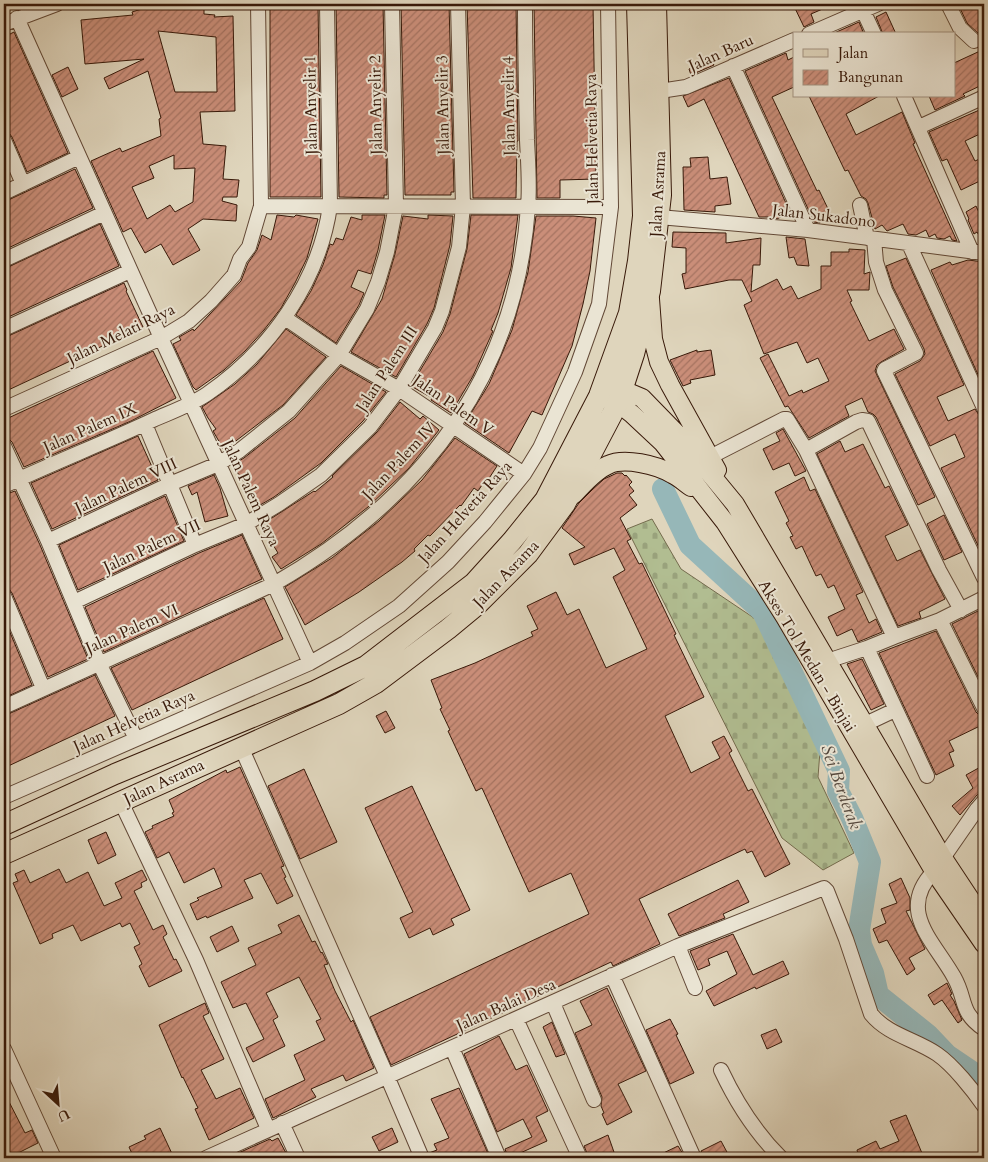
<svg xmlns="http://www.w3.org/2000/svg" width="988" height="1162" font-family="Cardo,serif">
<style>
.cemetery{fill:url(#cemetery-stones);stroke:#746b4d}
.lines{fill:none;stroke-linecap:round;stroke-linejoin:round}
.river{stroke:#96b7b8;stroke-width:22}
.building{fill:url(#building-hatch);stroke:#381909;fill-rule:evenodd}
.minor-casing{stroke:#624836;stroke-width:16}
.major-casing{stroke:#381909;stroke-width:20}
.highway-casing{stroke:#381909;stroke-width:22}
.minor{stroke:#eae4d3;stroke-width:14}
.major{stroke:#dfd5bc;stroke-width:18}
.highway{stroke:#dfd5bc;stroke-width:20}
.labels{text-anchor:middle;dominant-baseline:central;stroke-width:4;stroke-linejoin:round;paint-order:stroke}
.street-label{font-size:16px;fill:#381909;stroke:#eae4d3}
.water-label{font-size:18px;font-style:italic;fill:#54483e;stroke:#eae4d3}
</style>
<defs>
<pattern id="cemetery-stones" width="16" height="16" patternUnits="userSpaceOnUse" patternTransform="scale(1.25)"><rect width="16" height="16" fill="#b1bd91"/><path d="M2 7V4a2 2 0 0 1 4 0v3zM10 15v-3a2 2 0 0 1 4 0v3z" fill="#99a27c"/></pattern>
<pattern id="building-hatch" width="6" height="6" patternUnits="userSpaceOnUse" patternTransform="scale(1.25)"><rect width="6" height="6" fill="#ca8e79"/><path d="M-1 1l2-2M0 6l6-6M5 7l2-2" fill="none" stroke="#a57361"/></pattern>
</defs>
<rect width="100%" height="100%" fill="#dfd5bc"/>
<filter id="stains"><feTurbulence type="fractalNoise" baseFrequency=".004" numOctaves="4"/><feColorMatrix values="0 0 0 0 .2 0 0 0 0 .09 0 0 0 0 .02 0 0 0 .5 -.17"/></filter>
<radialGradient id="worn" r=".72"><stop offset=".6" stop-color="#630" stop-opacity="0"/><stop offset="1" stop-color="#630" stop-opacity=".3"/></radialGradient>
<!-- cemetery -->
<path class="cemetery" d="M652,519L681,569L760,622L820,751L818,777L854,853L823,870L782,838L627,529Z"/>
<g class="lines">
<!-- river -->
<path class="river" d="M663,489L690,545L763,612L839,771L838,791L852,818L870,862L859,930L861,945L873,973L878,995L928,1035L947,1055L984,1080"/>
</g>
<!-- building -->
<path class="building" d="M158,4L204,6V14L215,15L214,17L233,16L235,111L200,112L203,144L226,146L223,179L239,180L237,197H223L222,201L237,205L236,221L203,219L188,229L200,250L173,265L161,244L145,253L131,228L123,232L91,161L120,148L122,152L161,136L159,119L161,118L148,71L109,89L104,78L144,59L85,64L81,20L133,15L132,12ZM158,31L216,37L217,92H175ZM174,155V169L195,168L193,202L175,212L170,205L147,219L132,187L154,178L149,166Z
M270,4H318L321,197H270Z
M336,4H383L387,195H384V198L339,197Z
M401,4H449L454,192H451V195H405Z
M467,4H516L518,141H517L516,198H473Z
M534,4H593L596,179L560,180V198H537Z
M793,4H834L811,14L814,22L804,27Z
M958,4H984V84L963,94L965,96L935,110L929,96H954V63L980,51L979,48L983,42L980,35L967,23Z
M886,12L896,34H883L876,17Z
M859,22L864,34H832Z
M14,32L68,153L27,172L12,137L9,133L4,131V37Z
M786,53L788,60L794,57V87L772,97L817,191L819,190L830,213L818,219L820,223L814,222L745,71Z
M711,60L714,65L691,75L689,69Z
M68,67L78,89L62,97L52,75Z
M729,78L790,212L777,219L775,217H759L704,99L688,107L683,96Z
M809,96H879L846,114L856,135L902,112L915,143L913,144L957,241L952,240L950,236L944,239L937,238L935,234L929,237L926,230L916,235L908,234L903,224L887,231L882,225L875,229L868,203L866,199L861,196L848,170L845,171Z
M984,108V132L965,141L975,161L984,157V179L961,190L947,159L942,161L929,132Z
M708,157L710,179L727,177L731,204L715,206V212L684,210L683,167H691L690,158Z
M75,169L93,208L4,250V202Z
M976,206L984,223V244L977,232L974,234L968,220L969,219L966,212Z
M277,215L294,217L296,215L318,219L307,258L295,283L281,308L264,330L245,351L224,370L196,390L193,387L173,344L181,340L179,337L193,329L194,331L241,281L248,263L257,250L262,235L271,240Z
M362,215H385L378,250L371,274L358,270L351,287L364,293L359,305L336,343L296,315L311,291L323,265L330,244L333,245L336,238L343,240L351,217L362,220Z
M428,215L453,216L450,245L434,308L427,324L396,377L351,352L382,299L395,254L403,216L428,219Z
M471,215H518L511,268L498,313L491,330L493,331L473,376L451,413L431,400L432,398L411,386L443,332L450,314L467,249Z
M536,216H573L596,218L590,271L583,304L572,346L542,415L532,411L509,453L465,423L489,384L512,330L528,272Z
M100,224L119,266L4,319V269Z
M673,232L726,233V243L761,238L760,265H753L751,292L777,279L783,290L791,286L798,299L821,289V266H831V252H849V249L865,250L864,274L870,272L869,290H847L852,301L850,302L869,341L894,329L904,349L881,362L877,365L875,371L935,497L918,505L876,417L873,414L868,412L862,398L845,406L849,416L809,438L788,406L785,407L760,358L768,354L789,396L802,390L803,393L829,381L818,358L807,363L797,342L764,354L744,305L752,301L742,280H729L685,289L682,274L686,273V248L672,247Z
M786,237L805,239L809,266L797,265L794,257L789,258Z
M906,258L964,385L937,397L948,421L975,409L979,415L984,417V558L941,468L965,457L955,434L930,446L895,374L920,361L925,354L924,349L893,287L886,266Z
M968,260L984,262V388L931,270L950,262L952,265Z
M124,283L127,290L126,291L143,327L4,392V338Z
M286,329L326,357L283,405L224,450L213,431L216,429L208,418L202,407L235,384L257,364Z
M697,350V352L711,350L715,375L690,380L691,383L683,386L670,360Z
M153,351L176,398L131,421L24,467L12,442L9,439L4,437V420Z
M341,366L386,392L363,421L321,463L274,497L255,508L242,489L247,486L232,465L244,458L295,418Z
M400,402L420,419L423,416L439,430L409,468L368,507L321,544L281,569L272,557L278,553L261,525L314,491L315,492L333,477L332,476L377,432Z
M783,429L806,471L795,476L789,463L773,470L763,449L780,441L776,433Z
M138,436L158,480L52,529L31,483Z
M455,438L497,466L486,483L484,482L478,491L474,488L461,506L460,505L430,536L428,535L414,549L415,551L402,562L359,592L305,625L285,587L332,558L379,521L422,480Z
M840,441L845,452L863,444L885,488L889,486L908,525L885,536L897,561L920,550L945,599L919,612L921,618L898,626L817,454Z
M617,473H622L625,476L626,475L632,482L629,485L634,491L629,495L637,505L620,518L631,539L627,541L639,564L642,563L676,634L674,635L704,697L665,716L691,773L720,758L712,742L724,736L732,751L729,753L748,791L752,789L790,864L765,877L752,851L747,853L745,849L639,899L660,944L613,966L611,962L391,1065L370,1017L589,914L571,873L529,892L482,788L476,791L448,731L450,730L440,709L442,708L431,680L475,663L533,636L531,632L538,629L527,606L556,592L567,615L579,609L606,668L647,649L613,577L625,570L614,548L574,565L569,554L585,547L562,528L579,503L592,490L604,479Z
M214,475L220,488L228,516L205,522L197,492L192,495L188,486Z
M804,477L810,491L815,489L863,592L856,595L869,623L876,619L882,632L858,642L852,629L837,636L828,617L845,609L834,585L828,588L821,574L816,576L802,546L796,549L790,537L793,536L786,523L789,521L775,492Z
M15,491L40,545L88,659L48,677L12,593L9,589L4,587V495Z
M165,496L184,541L78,590L59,545Z
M944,515L962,552L944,560L927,524Z
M242,535L262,579L104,652L85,607L199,553Z
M264,598L283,639L132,710L111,668Z
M984,608V689L952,624Z
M4,618L32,685L4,698Z
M936,631L976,712L980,716L984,717V724L949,741L954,751L949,753L954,766L936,775L879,653Z
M862,659L884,704L871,710L847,664Z
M95,675L115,716L4,768V716Z
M386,711L395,728L385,733L376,716Z
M984,765V792L977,795L960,815L952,806L973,788L966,775Z
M240,767L284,866L281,867L286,877L284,878L293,896L277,904L261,873L244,880L253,898L207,918L206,916L197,920L190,904L199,900L197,898L222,887L214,868L184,883L169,852L157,858L145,832L153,828L152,826L174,816L172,813L174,812L169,800L226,770L227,773Z
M304,769L337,842L300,859L268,786Z
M412,786L470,910L451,919L454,925L433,935L430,928L409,938L400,918L413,912L365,808Z
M106,832L116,855L98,864L88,840Z
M59,869L66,883L88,872L104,906L122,898L115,883L142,870L147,880L141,883L142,887L134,891L153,930L163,925L167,934L163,937L174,960L176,959L182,971L149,987L139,966L142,964L134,947L140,944L130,923L122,927L120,923L81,941L73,925L52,934L53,938L40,944L13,883L18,881L15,874L24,870L30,883Z
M901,878L910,898V910L906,911L925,949L909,958L915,969L907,975L887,940L879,943L873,929L886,923L881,909L897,903L889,884Z
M738,880L749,902L723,914L725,918L679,936L668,914Z
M299,915L312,942L315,941L321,953L322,952L328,964L324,965L335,991L351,1022L353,1020L374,1068L346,1081L343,1075L311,1089L316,1097L273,1118L265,1099L305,1080L294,1055L325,1040L316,1021L321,1019L299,977L266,993L278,1017L273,1020L285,1046L253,1062L246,1048L264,1039L246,1003L233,1008L221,982L256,965L248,948L282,933L278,925Z
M232,926L239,941L217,952L210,937Z
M733,934L753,975L783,961L789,974L756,989L755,987L714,1006L706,991L737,974L727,951L708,959L710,965L698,970L690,951Z
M947,983L952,994L950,995L954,1001L962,1020L958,1023L942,1000L934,1005L928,995Z
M607,988L646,1071L618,1084L632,1112L607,1125L602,1114L604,1113L601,1106L602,1097L575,1033L592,1025L580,1001Z
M205,1003L209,1013L203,1016L224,1059L201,1070L216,1099L240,1088L254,1118L209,1140L195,1109L198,1108L183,1077L182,1078L159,1025Z
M670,1019L678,1034L676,1035L694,1073L670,1084L646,1030Z
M552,1022L565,1054L556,1057L543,1027Z
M776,1029L782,1042L767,1049L761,1035Z
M499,1036L516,1070L527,1065L548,1111L536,1117L547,1141L509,1158H508L505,1149L532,1137L523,1119L497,1132L464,1054Z
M459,1088L490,1158H431L429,1153L437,1150L434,1144L449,1138L431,1099Z
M4,1092L25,1133L32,1130L38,1143L8,1158H4Z
M906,1115L924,1158H859L857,1150L876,1141L880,1149L899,1141L890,1121Z
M160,1128L174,1158H134L129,1147L146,1139L144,1136Z
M392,1128L398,1142L379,1151L372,1137Z
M608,1135L615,1155L609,1158H589L584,1146Z
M278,1138L286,1153L276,1158H227L270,1139L272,1141Z
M721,1141L728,1154L718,1158H705L701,1151Z
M678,1146L683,1154L675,1158H653Z"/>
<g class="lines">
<!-- minor casing -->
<g class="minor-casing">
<path id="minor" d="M860,4L874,34
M948,4L960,28L974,41
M17,18L161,338L310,663
M4,24L57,4
M809,34L878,4
M733,66L808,230
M660,91L686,87L794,40
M904,96L972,252
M919,127L984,97
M4,140L23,184
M4,193L79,157
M860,205L867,238
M261,206L611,207
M659,217L808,230L984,253
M874,239L876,262L885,290L916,353L885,369L884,371L984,578
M909,244L984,408
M4,260L104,213
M285,318L339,355L399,389L524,474
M4,329L130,271
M4,409L161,338L189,321L211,301L234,275L240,259L249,247L261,206L258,4
M145,424L195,545
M4,446L48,541L99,663L136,739
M806,450L856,422L862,420L868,421L939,570L961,610
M710,457L784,419H787L806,450L894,637L940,620L984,598
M4,486C53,463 104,443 153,420C171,412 191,405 207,394C270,351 319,282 330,206L327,4
M48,541L170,484L218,464L239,451L289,411L339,355L367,309L378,282L387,252L396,206L392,4
M4,596L43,688
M74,602L195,545L246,524L279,504L321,475L370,427L399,389L435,328L442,311L459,247L463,206L458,4
M940,620L984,708
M867,648L927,776
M827,661L867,648L894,637
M4,707L274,584C420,500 516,380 528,207C530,185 528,162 527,140C526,94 525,49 525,4
M857,728L895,710
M241,747L387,1076L422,1158
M4,797L310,663L345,643L399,606L448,562L485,522L524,474L540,448L575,372L599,304L611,207L608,4
M121,802L196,960L268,1129
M943,858L977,809L984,801
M934,871C896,911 934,941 954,977C967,1000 959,1012 984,1029
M678,946L695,988
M612,975L694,1158
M553,1003L594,1100
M516,1019L580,1158
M452,1048L499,1158
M4,1049L54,1158
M721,1070C736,1102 756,1133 781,1158
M282,1123L298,1158
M206,1158L678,946L824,888L827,891L846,939L871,1014C888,1035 915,1039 937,1054C953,1065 973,1090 984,1106"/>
</g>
<!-- major casing -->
<g class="major-casing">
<path id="major" d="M650,299L653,339L659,362L670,385L717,470
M611,385L642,398L679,436L735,504L943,858L984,920
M605,398L618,403L632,414L663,443L725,522L785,617L934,871L984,944
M573,495C583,485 594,471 608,465C624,457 657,465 672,474C679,477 685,483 691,487"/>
</g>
<!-- highway casing -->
<g class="highway-casing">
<path id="highway" d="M4,825L115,774L315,691L366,666L474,583L512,541L545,500L599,396L629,313L638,261L643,216L637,4
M4,854L339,704L376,683L448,629L477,605L528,554L565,504L618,403L634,354L650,291L661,195L656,4"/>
</g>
<!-- minor -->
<use href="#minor" class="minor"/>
<!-- major -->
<use href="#major" class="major"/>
<!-- highway -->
<use href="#highway" class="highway"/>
</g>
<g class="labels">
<!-- street labels -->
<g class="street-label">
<text transform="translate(721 53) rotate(-24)">Jalan Baru</text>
<text transform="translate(311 105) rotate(-91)">Jalan Anyelir 1</text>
<text transform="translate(376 105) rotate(-91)">Jalan Anyelir 2</text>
<text transform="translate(443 105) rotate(-91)">Jalan Anyelir 3</text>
<text transform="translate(509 106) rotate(-91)">Jalan Anyelir 4</text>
<text transform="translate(592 139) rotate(-91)">Jalan Helvetia Raya</text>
<text transform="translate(658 194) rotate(-87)">Jalan Asrama</text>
<text transform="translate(824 216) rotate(7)">Jalan Sukadono</text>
<text transform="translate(121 334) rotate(-26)">Jalan Melati Raya</text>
<text transform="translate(387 369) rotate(-57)">Jalan Palem III</text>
<text transform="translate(453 405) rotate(35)">Jalan Palem V</text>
<text transform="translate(90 428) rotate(-24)">Jalan Palem IX</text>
<text transform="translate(399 461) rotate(-47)">Jalan Palem IV</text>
<text transform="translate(126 486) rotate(-25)">Jalan Palem VIII</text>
<text transform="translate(251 493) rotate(65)">Jalan Palem Raya</text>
<text transform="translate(465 512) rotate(-48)">Jalan Helvetia Raya</text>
<text transform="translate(152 546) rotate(-25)">Jalan Palem VII</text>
<text transform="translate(506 574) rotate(-46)">Jalan Asrama</text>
<text transform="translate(132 629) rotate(-24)">Jalan Palem VI</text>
<text transform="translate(807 656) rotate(59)">Akses Tol Medan - Binjai</text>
<text transform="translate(134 721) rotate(-24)">Jalan Helvetia Raya</text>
<text transform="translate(164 782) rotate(-25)">Jalan Asrama</text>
<text transform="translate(506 1005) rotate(-24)">Jalan Balai Desa</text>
</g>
<!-- water labels -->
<g class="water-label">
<text transform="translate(841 787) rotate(70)">Sei Berderak</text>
</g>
</g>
<!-- margin -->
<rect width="988" height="1162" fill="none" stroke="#dfd5bc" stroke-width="20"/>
<rect x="5" y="5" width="978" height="1152" fill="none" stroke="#381909" stroke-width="2.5"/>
<rect x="10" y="10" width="968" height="1142" fill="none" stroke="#381909"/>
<!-- legend -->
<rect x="793" y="32" width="162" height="65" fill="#eae4d3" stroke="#a39382"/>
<rect x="803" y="49" width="25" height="8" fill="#dfd5bc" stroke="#a39382"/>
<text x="838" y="58" font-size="15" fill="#381909">Jalan</text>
<rect x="803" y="70" width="25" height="15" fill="url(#building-hatch)" stroke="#a39382"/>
<text x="838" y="82" font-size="15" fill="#381909">Bangunan</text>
<!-- north arrow -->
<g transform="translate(58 1104) rotate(154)" stroke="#eae4d3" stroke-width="4" paint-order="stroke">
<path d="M0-4L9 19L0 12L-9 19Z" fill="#381909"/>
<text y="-8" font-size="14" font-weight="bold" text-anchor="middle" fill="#381909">U</text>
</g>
<rect width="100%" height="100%" filter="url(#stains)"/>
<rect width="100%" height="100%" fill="url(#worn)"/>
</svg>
